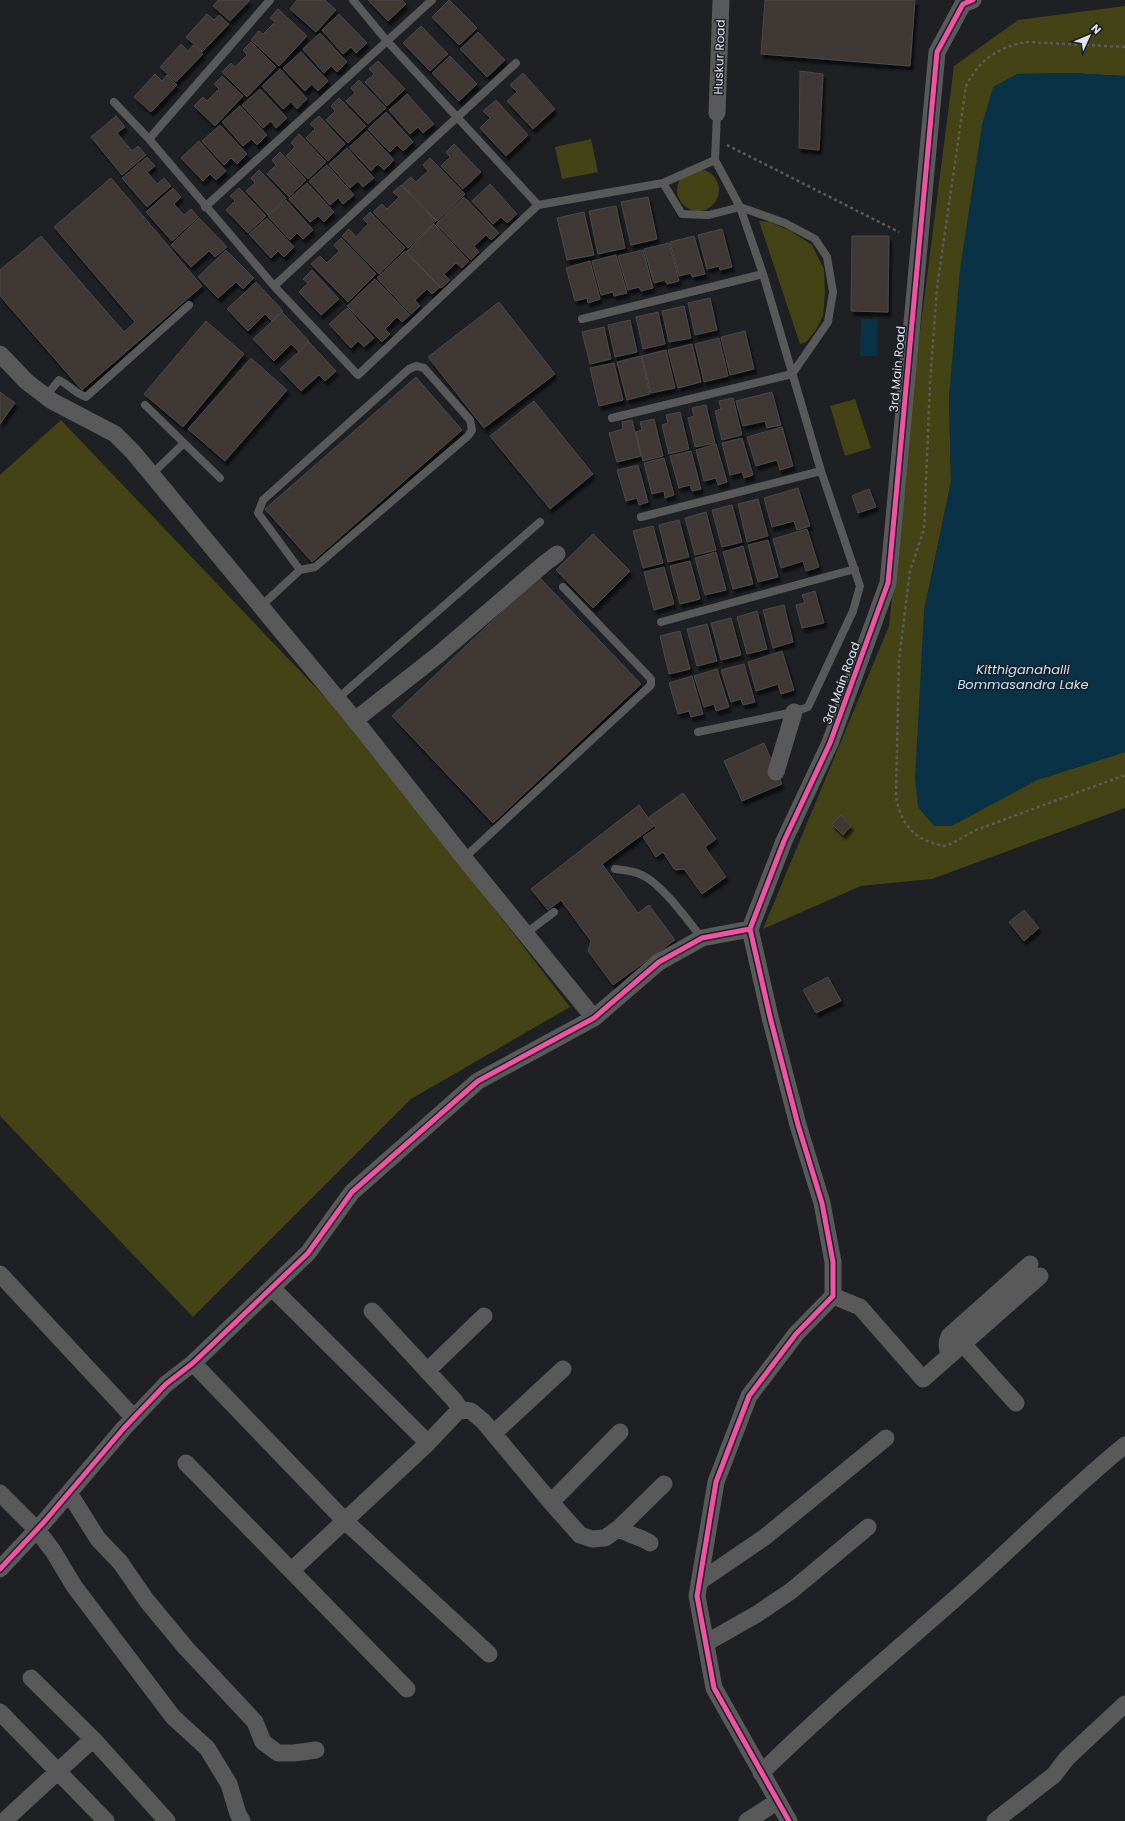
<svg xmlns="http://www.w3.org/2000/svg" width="1125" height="1821" font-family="Poppins,sans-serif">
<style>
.green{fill:#434316}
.water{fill:#0a3246}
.building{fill:#403934;stroke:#4a494a;filter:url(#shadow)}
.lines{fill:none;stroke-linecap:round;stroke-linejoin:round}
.path{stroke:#5b5c5d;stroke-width:2.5;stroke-dasharray:3 3;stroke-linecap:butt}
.lane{stroke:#5a5959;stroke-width:8}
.street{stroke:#5a5959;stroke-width:17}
.cycleway-casing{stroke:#1b1f26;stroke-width:8}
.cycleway{stroke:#f153a3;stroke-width:5}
.labels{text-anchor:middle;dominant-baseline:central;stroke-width:3;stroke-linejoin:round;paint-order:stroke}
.street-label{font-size:12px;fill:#e1e4e9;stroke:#1b1f26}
.water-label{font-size:13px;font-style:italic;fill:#c4e3f5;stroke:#1b1f26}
</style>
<defs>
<filter id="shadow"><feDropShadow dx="2.5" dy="4.5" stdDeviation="1" flood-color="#0009"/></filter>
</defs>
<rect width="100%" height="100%" fill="#1e2023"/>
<!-- green -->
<path class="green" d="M1125,6V76L1070,73L1017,74L949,397L951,482L924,611L951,826L1037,780L1125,752V808L932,879L861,886L763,929L889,626L919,339L954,66L1018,20Z
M591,139L598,172L562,179L555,147Z
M677 190a21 21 0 1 1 42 0a21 21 0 1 1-42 0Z
M759,221L770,222L791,231L812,245L824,269L825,294L823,316L816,330L806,342L800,344Z
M855,399L871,448L845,456L830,406Z
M61,420L360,734L570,1007L411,1099L193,1317L0,1116V475Z"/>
<!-- water -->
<path class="water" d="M1070,73L1125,76V752L1037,780L951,826H934L918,807L915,778L924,611L951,482L949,397L960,269L982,125L993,87L1017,74Z
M861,319H878L877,356H860Z"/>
<!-- building -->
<path class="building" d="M218,0H250L230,21L213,6Z
M297,0H325L336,10L316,32L290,9Z
M368,0H402L406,4L388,21Z
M449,0L477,28L459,45L432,17Z
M765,0H915L910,66L761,54Z
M278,9L307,36L279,66L251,40L259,31L263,34L275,22L270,18Z
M207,14L214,20L219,15L229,24L202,52L186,37Z
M339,14L367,43L356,53L351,47L343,54L322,30Z
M421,26L448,54L430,71L403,43Z
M478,32L505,60L487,77L460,49Z
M320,33L347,62L337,72L331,66L324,73L303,49Z
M251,42L276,67L247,97L222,72L231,63L235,67L247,55L243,50Z
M181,44L188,51L193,45L203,54L176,82L160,67Z
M301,52L328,81L318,91L312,84L305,91L283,68Z
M450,56L477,84L459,101L432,73Z
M378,61L405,89L387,106L365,82L374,74L369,69Z
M280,69L307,99L297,109L291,102L283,109L262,86Z
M800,71L823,74L819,150L799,148Z
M523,73L555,109L533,129L507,101L517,92L510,85Z
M155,74L162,81L167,75L177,85L151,112L134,97Z
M222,76L243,96L215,126L194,106L203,97L207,101L219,89L214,84Z
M359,80L386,108L368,124L346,101L355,93L351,88Z
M260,89L287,118L276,128L271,121L263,128L242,105Z
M407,94L434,124L423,133L418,127L410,134L389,110Z
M339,98L366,126L348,143L326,120L335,111L331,106Z
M496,100L528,135L506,156L480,128L490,118L483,111Z
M240,106L267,135L257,145L251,139L243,146L222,122Z
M386,112L413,142L403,151L397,145L390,152L368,129Z
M116,116L125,127L117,133L132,151L138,146L146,155L122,175L91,137Z
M319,116L345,144L328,161L306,138L315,129L310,124Z
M220,125L247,154L237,164L231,158L224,165L202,141Z
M367,131L394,160L384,170L378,164L371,171L349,147Z
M299,134L326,162L308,179L286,156L295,147L291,143Z
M199,141L226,171L216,180L210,174L203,181L181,158Z
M454,144L481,172L463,189L441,166L450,157L446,152Z
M347,148L374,178L363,187L358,181L350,188L329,164Z
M280,152L306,180L289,197L267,174L276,165L272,160Z
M147,157L155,166L147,172L157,184L164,178L171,186L147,207L122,178Z
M430,158L465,194L437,221L402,185L411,177L416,182L428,171L423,165Z
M327,165L354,195L343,204L338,198L330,205L309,181Z
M259,170L286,198L268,215L246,191L255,183L251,178Z
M111,178L202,286L82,390L0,296V270L41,236L124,332L135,322L54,227Z
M307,183L334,212L324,222L318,216L310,222L289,199Z
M490,184L517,214L507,223L501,217L493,224L472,201Z
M401,185L436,221L408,248L373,212L382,204L387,209L399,197L393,192Z
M173,188L181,197L174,204L184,215L191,209L198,217L172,241L146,212Z
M239,188L266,216L248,233L226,210L235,201L230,196Z
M464,197L499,233L491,240L486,235L474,246L479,252L471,260L436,224Z
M648,197L657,239L631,245L621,202Z
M286,200L313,230L303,239L297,233L290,240L268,216Z
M616,206L625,248L598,254L589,211Z
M370,212L405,248L379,274L342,236L349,229L356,237L368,224L363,219Z
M584,212L594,255L567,260L557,218Z
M199,218L227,247L215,257L209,251L191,267L171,245Z
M267,218L294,247L284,257L278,251L271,258L249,234Z
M434,224L469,261L462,268L456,263L444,274L450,280L441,288L406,252Z
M722,229L732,267L720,270L719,266L707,269L698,235Z
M694,236L705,274L692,277L691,273L679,276L670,242Z
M852,236H889L888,312L851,311Z
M341,238L376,274L348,302L311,264L320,256L327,263L339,251L334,245Z
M669,243L679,281L667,284L665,280L654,283L644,249Z
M226,250L254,278L243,289L236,282L218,298L198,277Z
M643,250L653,288L641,291L639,287L628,290L618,256Z
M405,251L440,287L432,294L427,289L415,300L420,306L411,314L377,278Z
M616,255L627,293L614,296L613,292L601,295L592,261Z
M590,261L600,299L588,303L587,298L575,301L566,268Z
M312,270L339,299L321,315L299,292L308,283L303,279Z
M375,279L410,315L402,322L397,317L385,329L390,334L382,342L347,306Z
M256,282L283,311L272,321L265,314L248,331L227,309Z
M710,298L717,330L695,335L688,303Z
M499,302L555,374L484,428L428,357Z
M684,306L691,338L669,342L662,311Z
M347,308L374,338L364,347L358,341L351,348L329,324Z
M282,312L309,341L298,351L291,344L274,361L253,339Z
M658,312L665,344L643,349L636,317Z
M630,320L637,352L615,357L608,325Z
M206,321L244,354L183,427L144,394Z
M604,327L611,359L590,364L582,332Z
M745,331L754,369L730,375L721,337Z
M719,338L728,376L704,382L695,344Z
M309,342L336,371L325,381L319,375L301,391L280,369Z
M692,344L701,382L678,388L668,350Z
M666,350L675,388L651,393L642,356Z
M641,356L650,394L627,400L617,362Z
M251,358L287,390L225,461L188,429Z
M614,363L623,400L599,406L590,368Z
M416,377L462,430L312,562L265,509Z
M0,392L15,403L0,424Z
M772,392L781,425L767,428L765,421L743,426L736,401Z
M733,398L742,435L722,440L715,411L721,409L719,401Z
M534,401L593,474L550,509L490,436Z
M706,405L715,443L695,447L688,418L694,416L692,408Z
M680,412L689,449L669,454L662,425L668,423L666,415Z
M654,419L663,456L643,461L636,432L642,430L640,422Z
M632,420L641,456L617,462L609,433L623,429L622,422Z
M782,427L793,466L780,470L777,460L756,466L747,437Z
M742,438L753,475L744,478L742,472L730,475L722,443Z
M716,444L727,482L718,485L716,478L704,481L696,450Z
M691,451L701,489L692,491L690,485L679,488L670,456Z
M664,458L674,495L665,498L664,491L652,494L644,463Z
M638,465L648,502L639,505L637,498L626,501L617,470Z
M798,488L810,526L797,530L794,521L772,527L764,498Z
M869,489L876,507L858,513L852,496Z
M758,499L768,536L747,542L738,504Z
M732,505L742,542L722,547L712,510Z
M706,512L716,550L695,555L685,518Z
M679,520L689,557L668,562L659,525Z
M653,526L663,563L643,568L633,531Z
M807,529L819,567L806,571L803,561L781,568L773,539Z
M593,534L630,571L593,608L556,570Z
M768,540L778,577L758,582L748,545Z
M743,546L753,584L733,589L723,552Z
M716,552L726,590L705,595L695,558Z
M690,561L700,599L680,604L670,566Z
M664,567L674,604L654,610L644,572Z
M539,577L641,684L493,823L392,716Z
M815,591L824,623L802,628L796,605L805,603L802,595Z
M784,605L793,642L773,648L763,610Z
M757,611L767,649L747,654L737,617Z
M731,618L741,655L721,660L711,623Z
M707,624L717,661L697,666L687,629Z
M680,631L690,669L669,674L660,636Z
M782,651L794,690L781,694L778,684L756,691L748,662Z
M744,664L755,702L743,705L741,699L731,702L721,670Z
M717,669L729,707L716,711L714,704L704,707L694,676Z
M692,676L703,714L691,717L689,711L678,714L669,683Z
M764,743L782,784L742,801L724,761Z
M683,793L716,839L705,847L726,877L702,894L684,869L675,870L663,852L656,857L643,837L656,828L649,817Z
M639,805L654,826L602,864L638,913L649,905L675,940L613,985L588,951L591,941L561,900L548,910L531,889Z
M841,815L851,826L843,835L832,824Z
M1024,910L1039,928L1024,941L1009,922Z
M828,977L841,1001L816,1013L803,990Z"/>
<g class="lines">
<!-- path -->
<path class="path" d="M1125,47L1028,42C999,46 979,60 966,86L937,288L930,384L924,529L910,571L899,660L896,796C900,826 918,843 947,846L976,830L1125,775
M727,145L899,232"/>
<!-- lane -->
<path class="lane" d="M353,0L387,41L538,205
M114,102L149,139L274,286L358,375L538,205L663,183L715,160
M149,139L270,0
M205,207L432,0
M274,286L516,63
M582,319L763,274
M46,396L59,380C69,385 76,394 86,397L189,305
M145,405L184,443
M612,418L792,374L828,322L833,292L827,257L815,239L785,223L740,207L709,215L682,214L663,183
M152,474L184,443L220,478
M641,517L821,471
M261,606L300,570L315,567L468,436L472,430L470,420L424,368L416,366L409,369L263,500L258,513L300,570
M661,622L855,569
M337,699L540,522
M698,732L794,712L808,707L853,611L860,586L821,471L763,274L740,207L715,160L717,113
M464,858L651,685V679L563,587
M615,869C623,870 634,871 642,875C663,885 687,920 702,938
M525,934L554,912"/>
<!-- street -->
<path class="street" d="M717,113L721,0
M0,354L27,382L52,401L115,434L133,452L355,720L464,858L594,1018
M355,720L438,655L545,563L557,554
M776,772L794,712
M750,929L784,841L830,743L888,583L937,52L963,4L973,0
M0,1274L134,1418
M272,1288L428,1443
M833,1296L860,1307L923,1379L1040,1276
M372,1311L454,1400L460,1409
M963,1344L1016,1403
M950,1355C946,1347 946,1342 950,1335L1030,1264
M193,1363L345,1521L489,1654
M427,1371L484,1316
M494,1433L563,1369
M186,1463L407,1689
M0,1493L37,1530L53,1551L74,1586L173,1717L207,1748L229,1784L238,1814L242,1821
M69,1493L98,1539L120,1562L147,1601L186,1648L255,1722L263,1742L278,1753H294L316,1750
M549,1500L557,1496L620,1432
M619,1528C628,1536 641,1536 650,1543
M0,1569L44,1522L124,1428L166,1384L193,1363L308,1253L352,1192L478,1081L594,1018L659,962L702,938L750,929L770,1017L798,1125L822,1203L833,1262V1296L796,1334L749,1396L716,1482L697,1596L714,1688L789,1821
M292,1570L428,1443L460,1409L471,1411L483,1421L549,1500L580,1535L592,1539L605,1538L619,1528L664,1484
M699,1582L765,1537L886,1438
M706,1643L757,1614L791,1591L868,1527
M31,1678L93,1739L167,1821
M0,1712L106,1821
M761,1773C824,1711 891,1655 957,1597C1014,1547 1066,1493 1125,1445
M4,1821L93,1739
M747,1821L778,1801
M995,1821L1054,1775L1067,1758L1125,1704"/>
<!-- cycleway casing -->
<g class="cycleway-casing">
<path id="cycleway" d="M750,929L784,841L830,743L888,583L937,52L963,4L973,0
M0,1569L44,1522L124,1428L166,1384L193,1363L308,1253L352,1192L478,1081L594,1018L659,962L702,938L750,929L770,1017L798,1125L822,1203L833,1262V1296L796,1334L749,1396L716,1482L697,1596L714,1688L789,1821"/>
</g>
<!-- cycleway -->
<use href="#cycleway" class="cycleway"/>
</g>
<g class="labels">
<!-- street labels -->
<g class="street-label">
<text transform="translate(719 57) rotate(-88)">Huskur Road</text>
<text transform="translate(897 369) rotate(-85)">3rd Main Road</text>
<text transform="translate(841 683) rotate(-70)">3rd Main Road</text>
</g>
<!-- water labels -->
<g class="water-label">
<text x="1023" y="669">Kitthiganahalli<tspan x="1023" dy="15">Bommasandra Lake</tspan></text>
</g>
</g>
<!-- north arrow -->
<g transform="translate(1089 36) rotate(46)" stroke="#1b1f26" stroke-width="3" paint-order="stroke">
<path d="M0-3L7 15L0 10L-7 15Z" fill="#e1e4e9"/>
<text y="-6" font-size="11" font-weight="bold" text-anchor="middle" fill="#e1e4e9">N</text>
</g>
</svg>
